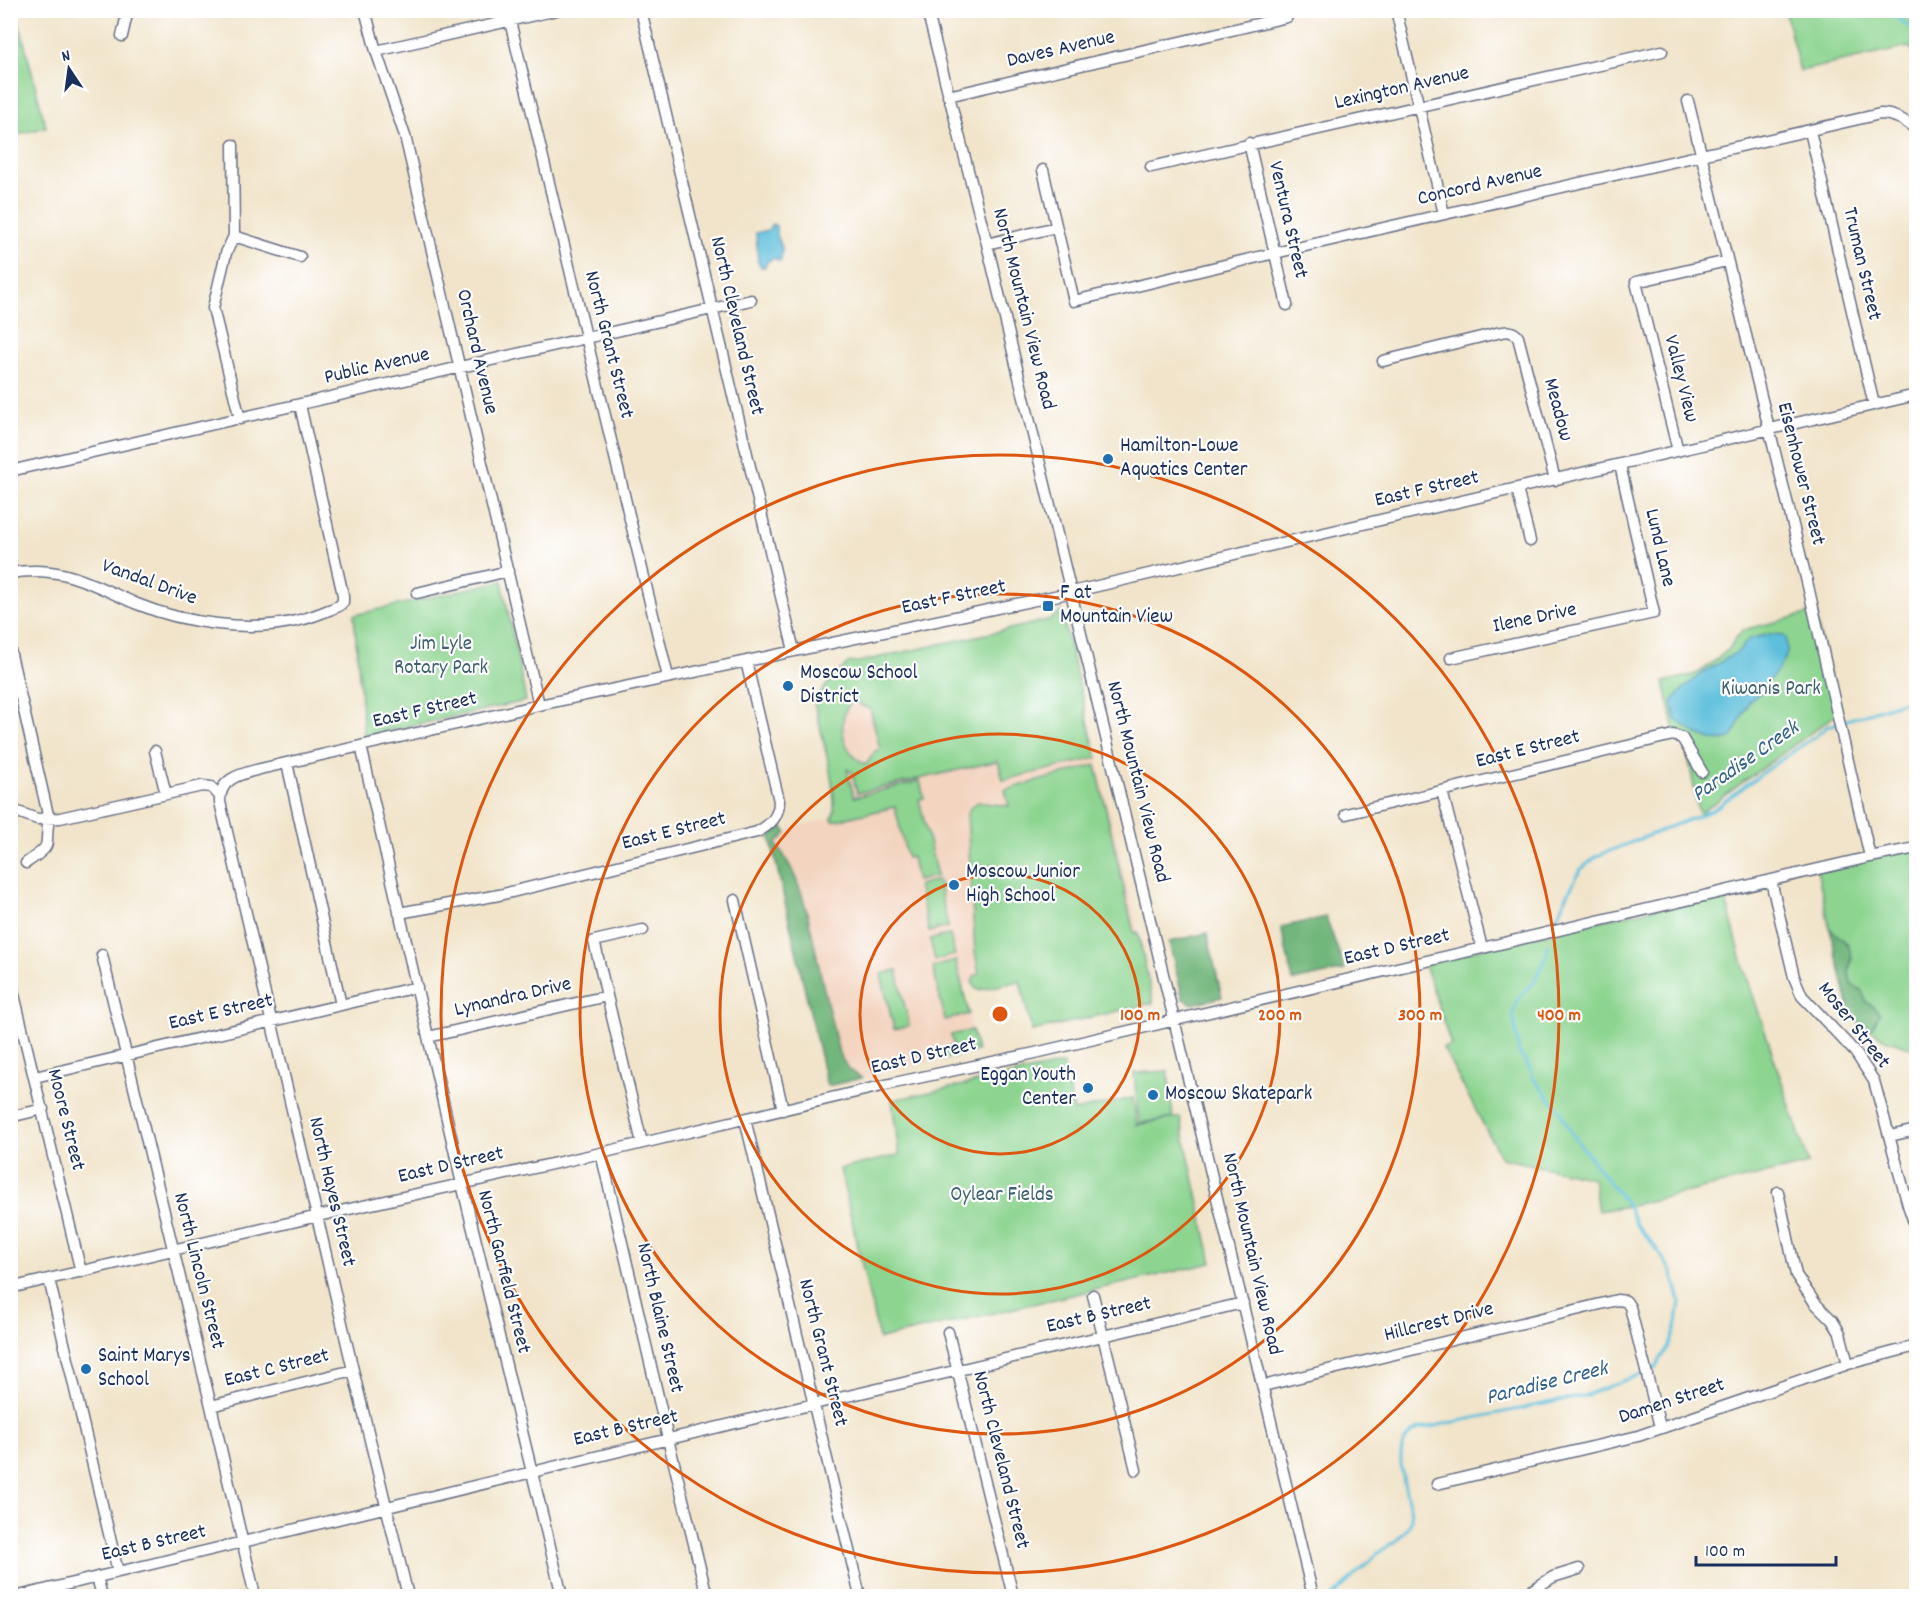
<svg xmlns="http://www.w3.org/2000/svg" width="1927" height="1607" font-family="Dekko,sans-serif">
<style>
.built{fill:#f3d4bf}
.green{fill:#8cd490;stroke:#548277;stroke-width:1.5;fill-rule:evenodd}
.forest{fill:#71b67a;stroke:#46726c;stroke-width:1.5}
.water{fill:#5dbfdb;stroke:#3c779c;stroke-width:1.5}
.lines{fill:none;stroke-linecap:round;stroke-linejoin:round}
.stream{stroke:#5dbfdb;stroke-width:3}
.minor-casing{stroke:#666e84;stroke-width:13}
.minor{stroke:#fff;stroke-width:10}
.ring{fill:none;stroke:#de5710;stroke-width:3}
.poi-dot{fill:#1f6fb2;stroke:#fff;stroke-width:2}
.labels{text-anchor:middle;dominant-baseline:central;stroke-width:4.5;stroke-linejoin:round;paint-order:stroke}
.street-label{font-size:21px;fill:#1b2f5e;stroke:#fff}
.poi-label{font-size:21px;fill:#1b2f5e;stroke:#fff;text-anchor:start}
.park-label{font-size:21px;fill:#3d616d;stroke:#fff}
.water-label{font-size:22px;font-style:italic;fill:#32618a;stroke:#fff}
.centre{fill:#de5710;stroke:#fff;stroke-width:3}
.ring-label{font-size:18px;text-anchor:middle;font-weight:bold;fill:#de5710;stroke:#fff;stroke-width:4.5;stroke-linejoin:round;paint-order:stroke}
</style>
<rect width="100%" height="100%" fill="#fff"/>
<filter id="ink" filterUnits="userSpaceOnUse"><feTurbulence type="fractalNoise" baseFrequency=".0167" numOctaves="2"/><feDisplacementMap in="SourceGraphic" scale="12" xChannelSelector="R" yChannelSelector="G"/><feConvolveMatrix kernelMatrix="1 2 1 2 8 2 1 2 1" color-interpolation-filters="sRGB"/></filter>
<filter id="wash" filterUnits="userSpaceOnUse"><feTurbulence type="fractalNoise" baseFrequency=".008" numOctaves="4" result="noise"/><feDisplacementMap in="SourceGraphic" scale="24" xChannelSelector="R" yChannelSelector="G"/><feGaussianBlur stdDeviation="1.35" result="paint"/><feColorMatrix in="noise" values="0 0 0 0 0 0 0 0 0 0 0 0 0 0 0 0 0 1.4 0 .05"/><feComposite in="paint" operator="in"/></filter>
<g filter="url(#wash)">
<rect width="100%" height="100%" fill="#f1e4ca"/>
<!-- built -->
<path class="built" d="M1061,611L1097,758L1138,932L1141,953L979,990L975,988L973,983L962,986L977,1051L884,1072L874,1078H862L827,1086L770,837L782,826L788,833L794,827L832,818L835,813L832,784L814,702L832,678L850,662L854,663L1023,626L1051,619Z"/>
<!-- green -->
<path class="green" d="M10,11H16L46,127L11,136Z
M1785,11H1916V53L1908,47L1800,71Z
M502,581L526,701L364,736L354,615Z
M1061,611L1097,758L1003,780L998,761L857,793L852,772L847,769L854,797L920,781L924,798L919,799L937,876L917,881L912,857L907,858L895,807L833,821L832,818C841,801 819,724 814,702L832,678L850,662L854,663L1023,626L1051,619ZM852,700L866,708H870L880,749L875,751L866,765C842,752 835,722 852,700Z
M1815,612L1837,714L1699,814L1686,746L1676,736L1664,682L1696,674L1705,668L1729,649L1734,640L1743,630Z
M1096,765L1134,933L1138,932L1153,1003L1032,1031L1020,981L979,990C973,988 971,982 974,976L979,974L975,952L967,814L971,807L978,802L1009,806L1005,790Z
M1916,848V1049L1885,1039L1871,1030L1880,1013L1866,1001L1861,990L1852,986L1848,974L1852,958L1847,943L1830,929L1817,870Z
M938,880L948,927L929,932L918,885Z
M1724,892L1743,965L1809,1164L1628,1206L1598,1211L1593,1178L1501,1158L1443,1048L1451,1045L1424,962Z
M950,935L955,955L935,960L930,939Z
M956,961L969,1014L945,1020L933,967Z
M897,970L909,1026L894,1029L881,974Z
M972,1030L977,1051L942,1059L940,1049L954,1046L951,1035Z
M1063,1064L1074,1111L1133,1098L1137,1125L1180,1117L1212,1263L879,1339L840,1169L899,1155L892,1100Z
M1168,1071L1173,1118L1139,1123L1134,1073Z"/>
<!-- forest -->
<path class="forest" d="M782,826L787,833L776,844C803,878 810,925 819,966C825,995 832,1024 839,1053L848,1069L862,1078L827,1086L770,837Z
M1326,917L1345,970L1293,981L1281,927Z
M1830,929C1840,937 1854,947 1851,961C1849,971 1848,975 1852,985L1861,990L1866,1001L1880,1013L1871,1030L1851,1017Z
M1207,933L1222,997L1193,1004L1183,999L1169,942Z"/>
<!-- water -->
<path class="water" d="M772,224L776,226V232L782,249L781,260L780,261L773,258L767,262L765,267H761L758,262L756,233L768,230Z
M1771,634L1782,635L1786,638L1787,653L1784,661L1763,690L1749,702L1732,737C1712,748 1692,731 1676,720L1672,702L1683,689L1702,673L1739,651L1749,639Z"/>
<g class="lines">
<!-- stream -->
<path class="stream" d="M1885,10L1916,31
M1557,916L1580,870L1597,856L1713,810L1769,768L1816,736L1826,727L1899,703L1916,699
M1333,1596L1379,1552L1395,1542L1407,1529L1411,1522V1513C1406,1487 1387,1441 1419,1429L1584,1396L1654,1369L1671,1343L1677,1323L1680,1301L1672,1273L1657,1249L1636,1224L1628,1206L1573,1135L1560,1111L1532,1077V1071L1519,1053L1513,1013L1518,999L1534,982L1546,958L1547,945"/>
</g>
</g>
<g filter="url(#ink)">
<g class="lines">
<!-- minor casing -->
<g class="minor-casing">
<path id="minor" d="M365,10L376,51L405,136L539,705
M641,10L794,651
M927,10L987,244L1313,1596
M1396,10L1444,214
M1307,12L1313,10
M510,21L668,677
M122,36L128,10
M376,51L557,10
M948,96L1287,17
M1688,101L1808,586L1870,857
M1810,131L1874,405
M1249,143L1287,305
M233,145L234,236L226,253L213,308L240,419
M1151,167L1662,51
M1043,170L1074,301L1275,253L1880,114C1895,114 1905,121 1916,129
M234,236L300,257
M987,244L1056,227
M1383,361L1493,334C1502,332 1512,328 1518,337L1555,480
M1678,451L1636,282L1727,261
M10,471L751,300
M1517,489L1530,541
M10,573C63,564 92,585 137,604C184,623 250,633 300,620C313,617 326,611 339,606L343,602V595L300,405
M417,593L508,571
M10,650L49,819C43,849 56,842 26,863
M1451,658L1654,613L1620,465
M361,746L462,1184L562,1596
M155,751L166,794
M287,763L341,1005
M1442,791L1482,948
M10,809L37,819L60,818L202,786L211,787L220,796
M1346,814L1673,735L1682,738L1702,772
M1771,881L1794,977L1802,996L1855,1052L1874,1081L1908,1205L1916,1228
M735,900L783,1110
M399,913L499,895L757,832C770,825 779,817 779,801L746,661
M102,955L211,1406L255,1596
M10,978L81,1272
M428,1037L607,996
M35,1077L417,987
M10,1117L43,1109
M745,1119L860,1596
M1890,1136L1916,1130
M642,1143L594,941L643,930
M601,1153L668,1439L707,1596
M1778,1192L1796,1275L1815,1303L1832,1320L1840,1333L1848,1364
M49,1279L118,1572
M10,1288L318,1216L601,1153L894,1083L1035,1053L1870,857L1916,848
M1093,1295L1136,1470
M948,1332L1013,1596
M1263,1386L1617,1300L1626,1301L1630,1307L1660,1427
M211,1406L353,1370
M1437,1484L1638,1436L1848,1364L1916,1346
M97,1577L102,1596
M19,1596L814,1404L1243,1303
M408,1596L353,1370L220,802C219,778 241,774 260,769L539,705L1059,595L1916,395
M1523,1596L1553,1577L1579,1569"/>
</g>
<!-- minor -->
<use href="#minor" class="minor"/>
</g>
</g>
<!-- distance rings -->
<g class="ring">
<circle cx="1000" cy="1014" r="140"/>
<circle cx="1000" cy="1014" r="280"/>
<circle cx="1000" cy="1014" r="420"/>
<circle cx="1000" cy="1014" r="559"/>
</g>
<!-- markers -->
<g class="poi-dot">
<circle cx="1108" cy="459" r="6"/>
<rect x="1042" y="600" width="12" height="12" rx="3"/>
<circle cx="788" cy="686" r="6"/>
<circle cx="954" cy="885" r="6"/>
<circle cx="1088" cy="1088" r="6"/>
<circle cx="1153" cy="1095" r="6"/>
<circle cx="86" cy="1369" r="6"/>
</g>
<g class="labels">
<!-- street labels -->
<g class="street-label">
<text transform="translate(1061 50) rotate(-13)">Daves Avenue</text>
<text transform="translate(1402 89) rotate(-13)">Lexington Avenue</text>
<text transform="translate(1480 186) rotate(-13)">Concord Avenue</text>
<text transform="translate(1287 220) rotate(77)">Ventura Street</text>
<text transform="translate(1861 264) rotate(77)">Truman Street</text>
<text transform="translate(1023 309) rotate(76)">North Mountain View Road</text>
<text transform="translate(736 326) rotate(77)">North Cleveland Street</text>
<text transform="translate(608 345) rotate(76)">North Grant Street</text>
<text transform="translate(476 352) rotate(77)">Orchard Avenue</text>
<text transform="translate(377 367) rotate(-13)">Public Avenue</text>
<text transform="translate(1680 379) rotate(76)">Valley View</text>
<text transform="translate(1557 410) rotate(75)">Meadow</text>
<text transform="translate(1800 474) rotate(76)">Eisenhower Street</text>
<text transform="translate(1427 490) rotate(-13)">East F Street</text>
<text transform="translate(1659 548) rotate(77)">Lund Lane</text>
<text transform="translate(149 583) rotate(20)">Vandal Drive</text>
<text transform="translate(954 598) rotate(-12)">East F Street</text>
<text transform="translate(1535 619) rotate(-12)">Ilene Drive</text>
<text transform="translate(425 711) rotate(-13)">East F Street</text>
<text transform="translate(1528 750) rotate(-14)">East E Street</text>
<text transform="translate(1137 782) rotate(76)">North Mountain View Road</text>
<text transform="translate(674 832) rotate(-14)">East E Street</text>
<text transform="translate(1397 948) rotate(-13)">East D Street</text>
<text transform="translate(513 998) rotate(-13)">Lynandra Drive</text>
<text transform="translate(221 1013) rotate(-13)">East E Street</text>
<text transform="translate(1853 1026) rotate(52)">Moser Street</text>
<text transform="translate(924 1057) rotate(-13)">East D Street</text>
<text transform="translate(65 1120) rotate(76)">Moore Street</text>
<text transform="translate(451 1166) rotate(-13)">East D Street</text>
<text transform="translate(331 1192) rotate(77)">North Hayes Street</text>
<text transform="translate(1251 1254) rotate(77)">North Mountain View Road</text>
<text transform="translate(198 1271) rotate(76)">North Lincoln Street</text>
<text transform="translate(503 1272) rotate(76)">North Garfield Street</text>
<text transform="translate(1099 1316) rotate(-13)">East B Street</text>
<text transform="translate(659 1318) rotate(77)">North Blaine Street</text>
<text transform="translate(1439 1323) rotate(-14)">Hillcrest Drive</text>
<text transform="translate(822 1353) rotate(76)">North Grant Street</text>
<text transform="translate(277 1369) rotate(-14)">East C Street</text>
<text transform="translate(1672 1402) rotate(-18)">Damen Street</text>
<text transform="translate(626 1429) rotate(-13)">East B Street</text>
<text transform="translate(1000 1460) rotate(76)">North Cleveland Street</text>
<text transform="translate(154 1544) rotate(-13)">East B Street</text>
</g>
<!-- poi labels -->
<g class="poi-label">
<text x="1120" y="447">Hamilton-Lowe<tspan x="1120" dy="24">Aquatics Center</tspan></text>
<text x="1060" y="594">F at<tspan x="1060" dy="24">Mountain View</tspan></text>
<text x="800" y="674">Moscow School<tspan x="800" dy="24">District</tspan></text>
<text x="966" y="873">Moscow Junior<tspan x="966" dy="24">High School</tspan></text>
<text x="1076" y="1076" text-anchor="end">Eggan Youth<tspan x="1076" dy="24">Center</tspan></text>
<text x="1165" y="1095">Moscow Skatepark</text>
<text x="98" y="1357">Saint Marys<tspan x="98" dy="24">School</tspan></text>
</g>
<!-- park labels -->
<g class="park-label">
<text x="441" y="645">Jim Lyle<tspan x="441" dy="24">Rotary Park</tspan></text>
<text x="1771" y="690">Kiwanis Park</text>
<text x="1002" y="1196">Oylear Fields</text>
</g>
<!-- water labels -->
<g class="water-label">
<text transform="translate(1746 762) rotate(-35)">Paradise Creek</text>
<text transform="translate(1547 1384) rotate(-14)">Paradise Creek</text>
</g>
</g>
<circle cx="1000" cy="1014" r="9" class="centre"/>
<g class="ring-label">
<text x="1140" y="1020">100 m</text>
<text x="1280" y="1020">200 m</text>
<text x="1420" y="1020">300 m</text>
<text x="1559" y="1020">400 m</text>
</g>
<!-- margin -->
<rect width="1927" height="1607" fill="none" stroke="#fff" stroke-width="36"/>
<!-- north arrow -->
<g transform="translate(69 69) rotate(347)" stroke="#ffffff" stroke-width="4.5" paint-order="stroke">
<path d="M0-4.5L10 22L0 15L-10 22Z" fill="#1b2f5e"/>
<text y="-9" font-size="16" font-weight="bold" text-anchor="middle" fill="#1b2f5e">N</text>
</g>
<!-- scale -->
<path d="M1696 1556v9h140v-9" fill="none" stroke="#1b2f5e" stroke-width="3"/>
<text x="1705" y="1556" font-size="18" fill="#1b2f5e" stroke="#ffffff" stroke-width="4.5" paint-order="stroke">100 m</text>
</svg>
